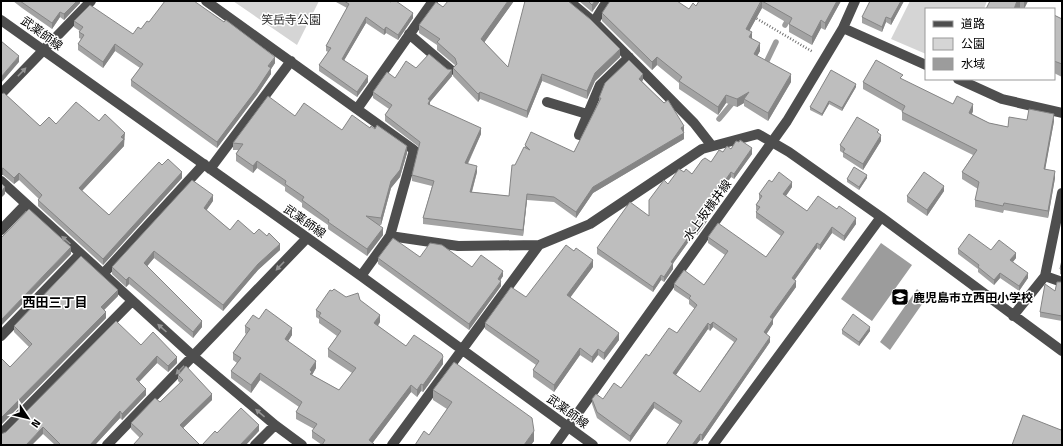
<svg xmlns="http://www.w3.org/2000/svg" width="1063" height="446" font-family="'Titillium Web','Noto Sans JP',sans-serif">
<style>
.green{fill:#d5d5d5}
.water{fill:#9c9c9c}
.lines{fill:none;stroke-linecap:round;stroke-linejoin:round}
.stream{stroke:#9c9c9c;stroke-width:5.5}
.path{stroke:#707070;stroke-width:2.5;stroke-dasharray:1 2;stroke-linecap:butt}
.minor{stroke:#4e4e4e;stroke-width:10}
.wall{fill:#a3a3a3;fill-rule:evenodd}
.shaded-wall{fill:#858585}
.building{fill:#bebebe;stroke:#858585;fill-rule:evenodd}
.oneway{fill:#959595}
.labels{text-anchor:middle;dominant-baseline:central;stroke-width:3;stroke-linejoin:round;paint-order:stroke}
.park-label{font-size:12px;fill:#2c2c2c;stroke:#fff}
.street-label{font-size:12px;fill:#000;stroke:#fff}
.poi-label{font-size:12px;font-weight:bold;fill:#000;stroke:#fff;text-anchor:start}
.neighbourhood-label{font-size:13px;font-weight:bold;fill:#000;stroke:#fff}
</style>
<rect width="100%" height="100%" fill="#fff"/>
<!-- green -->
<path class="green" d="M233,1H319L297,45Z
M910,1H987L984,9H926V54L891,39Z"/>
<!-- water -->
<path class="water" d="M881,243L912,265L872,321L841,299Z
M917,289L927,297L890,350L880,342Z"/>
<g class="lines">
<!-- stream -->
<path class="stream" d="M785,25L790,16
M764,67L776,42
M719,119L735,100"/>
<!-- path -->
<path class="path" d="M754,17L813,52"/>
<!-- minor -->
<path class="minor" d="M206,1L414,150L390,236L361,276
M569,1L594,22L694,123L712,146
M1,20L361,276L593,445
M594,22L607,1
M843,28L926,65
M409,34L451,70
M958,79L1002,99L1062,113
M1,94L91,1
M547,102L587,114
M357,109L433,1
M579,135L600,85L629,57
M210,169L291,61
M1,181L193,356L275,425L302,445
M1,230L26,204
M390,236L458,246L539,245L590,224L702,149L758,134L789,152L881,217L1062,351
M103,274L204,164
M1045,276L1062,282
M1013,316L1045,276L1062,193
M1,336L80,254
M1,434L132,301
M107,445L307,238
M255,445L275,425
M392,445L539,245
M555,445L787,121L843,28L855,1
M713,445L881,217"/>
</g>
<!-- wall -->
<path class="wall" d="M13,1H80V3L64,20L60,17L52,29L22,8Z
M336,1H389L413,18L398,40L386,33L384,35L366,23L344,60L368,82L357,97L319,71V65L328,52L326,51V46L347,8L336,2Z
M514,1L484,42L508,67L620,57L595,81L587,99L542,81L527,118L480,99L478,102L453,76V68L455,65L437,50V45L419,33V25L443,7Z
M579,1H600L592,12Z
M699,1H841L825,30L821,28L812,45L789,32V24L762,8L749,31L752,39L760,51L757,56L791,82L768,121L744,106V103L737,107L726,103L718,115L679,89V83L657,65L652,70L602,21V13L689,9L696,6Z
M904,1L891,25L886,22L882,32L862,23V17Z
M990,1H1028L1024,9H1022Z
M1054,15L1062,19V77L1054,73Z
M74,21L133,34L141,29L149,22L275,63L271,69V74L257,95L217,148L131,86V80L140,68L115,51L103,68L78,50V44L81,39L79,38V32L80,31L74,27Z
M416,68L447,69L452,76L430,102V105L481,134L468,164L477,172L472,192L509,196L515,165L525,148V145L574,152L599,101V98L643,80L642,81L684,126V139L593,193L576,218L554,202L527,200L523,236L423,224V218L432,186L412,181V175L419,147L385,121V115L389,109L373,98V92L395,78Z
M903,80L953,104L973,111L972,114L989,123L1008,127L1027,120L1054,121L1045,169L1055,178L1048,218L1004,210L1003,213L975,207V200L978,189L962,179V172L973,155L902,120V111L863,89V82Z
M856,87L842,111L829,104L822,116L810,110V107Z
M1,94L40,126L56,124L99,121L125,139L124,140V146L82,191L109,215L162,165L182,178L103,265L38,206V200L39,199L19,180L14,184L3,175H1Z
M295,116L342,130L370,128L407,153L400,177L391,188L381,225H378L383,235L367,256L328,229V225L302,207V203L285,191V187L257,168L253,173L236,161V154L238,150H233V143Z
M879,134L881,141L863,170L843,157V153L840,151V145Z
M731,149L752,154L734,179L731,177L705,214L707,221L697,235L696,234L692,237L673,263V269L664,282L661,280L653,292L597,254V248L649,216L668,184L684,172L692,174L711,162L723,152Z
M867,178L859,190L847,182V179Z
M772,182L792,187L786,196L807,211L856,224L844,241L832,233L820,250L817,248L794,280L796,287L773,319V324L766,334L770,342L702,441L700,440L696,445H666L680,425L654,408L630,442L597,418L592,404V399H603L621,388L649,356L677,333L695,309L689,304V300L674,290V284L704,285L725,255L708,243V237L766,257L781,236L756,218V212L757,211L756,210V205L759,200V194ZM713,327L734,342L700,392L676,375L708,329L710,331Z
M944,191L927,216L907,202V196Z
M213,201L206,210L230,230L254,234L280,250L258,270L223,311L154,258L147,266L202,327L193,338L129,284L126,287L112,274V267Z
M958,249L991,250L1016,258L1013,262L1028,278L1019,291L1000,278L994,285L978,272V269L958,254Z
M420,257L472,267L503,276L500,280L501,286L469,330L378,264V258Z
M1062,260V275L1060,274V269Z
M593,267L570,297L619,340L604,360L598,355L592,363L580,355L554,392L533,377V370L536,365L485,329V323L526,297Z
M1062,282V321L1040,317V312Z
M332,291L346,297L360,300L380,322L378,326L406,346L443,364L423,392L421,391L417,397L411,392L373,442L374,445H322L312,438V431L314,429L296,419V412L299,407L260,380L251,393L231,378V371L237,363L233,360V353L246,334L245,333V326L259,319L292,335L288,341L316,368L312,375L339,390L352,373L328,357V349L337,336L319,323V319L316,317V310Z
M118,296L104,310L106,318L1,425V358L10,367L29,347L14,332V326Z
M842,330L870,331L859,346L842,334Z
M141,345L177,363L168,372L157,363L139,382L146,395L122,420L120,418L95,445H55L43,434L6,432Z
M178,375L212,400L183,428L140,438L131,429V423L160,402L180,383L178,381Z
M433,390L534,441L531,445H415L429,435L447,409L433,400Z"/>
<!-- shaded-wall -->
<path class="shaded-wall" d="M77,1H80V3L64,20V14Z
M508,1H514L481,47V39Z
M595,1H600L592,12V5Z
M762,1V8L746,37V29Z
M837,1H841L825,30V23Z
M901,1H904L891,25V19Z
M1017,1H1020V8L1019,9H1014Z
M1024,1H1028L1024,9Z
M60,12V17L52,29V23Z
M413,13V18L398,40V35Z
M366,17V23L342,64V59Z
M886,17V22L882,32V27Z
M821,20V28L812,45V37Z
M386,27V33L384,35V30Z
M752,32V40L749,37Z
M760,43V51L754,62V54Z
M115,44V51L103,68V62Z
M620,49V57L595,81L587,99V91L595,73Z
M19,56V62L1,83V77Z
M275,57V63L271,69V74L257,95L217,148V142Z
M657,57V65L652,70V62Z
M452,70V76L430,102V106L428,110V99Z
M542,74V81L527,118V111Z
M643,74V80L639,85V79Z
M791,74V82L768,121V113Z
M368,76V82L357,97V92Z
M856,84V87L842,111V108Z
M480,92V99L478,102V94Z
M749,92L744,99V103L737,107V99Z
M726,95V103L718,115V107Z
M829,101V104L822,116V114Z
M973,104V111L969,120V113Z
M1054,114V121L1044,176V169Z
M684,126V132L681,128Z
M481,128V134L465,169V163Z
M125,133L124,146L79,194V188Z
M684,133V139L593,193L576,218V212L593,187Z
M881,135V141L863,170V164Z
M407,146V153L400,177L391,188L381,225V218L391,181Z
M752,148V154L734,179V174Z
M257,161V168L253,173V166Z
M477,166V172L470,198V192Z
M3,168V175H1V169Z
M1055,171V178L1048,218V211Z
M182,172V178L103,265V259Z
M731,172V177L703,218V212Z
M19,173V180L14,184V178Z
M867,175V178L859,190V187Z
M792,182V187L783,200V194Z
M944,186V191L927,216V210Z
M5,187V194L1,198V192Z
M527,194V200L523,236V230Z
M213,195V201L204,214V208Z
M707,216V221L697,235V230Z
M856,218V224L844,241V236Z
M832,227V233L820,250V245Z
M383,228V235L367,256V249Z
M696,228V234L692,237L672,265L673,263V269L664,282V277L671,262L692,232Z
M817,243V248L792,284V278Z
M280,244V250L258,270L223,311V305L258,264Z
M71,247V254L1,326V320Z
M154,251V258L144,270V263Z
M1016,253V258L1010,265V260Z
M593,260V267L567,302V295Z
M503,271V276L498,284V279Z
M1000,273V278L994,285V280Z
M1028,273V278L1019,291V286Z
M661,275V280L653,292V287Z
M129,277V284L126,287V280Z
M501,281V286L469,330V324Z
M796,281V287L773,319V324L764,338V332L770,317Z
M118,290V296L101,313V307Z
M106,312V318L1,425V418Z
M380,315V322L374,330V323Z
M202,321V327L193,338V332Z
M713,322V327L710,331V325Z
M708,323V329L673,379V373Z
M870,327V331L859,346V342Z
M292,328V335L285,346V339Z
M619,333V340L604,360V353Z
M770,337V342L702,441V435Z
M580,348V355L554,392V385Z
M598,349V355L592,363V357Z
M157,356V363L136,385V379Z
M177,357V363L168,372V366Z
M443,357V364L423,392V385Z
M316,361V368L312,375L310,381V370Z
M260,373V380L251,393V385Z
M421,384V391L417,397V390Z
M411,385V392L371,445L369,440Z
M146,389V395L122,420V414Z
M212,394V400L180,431V425Z
M654,402V408L630,442V436Z
M120,411V418L95,445H90Z
M259,425V431L246,445H240Z
M43,427V434L32,445H26Z
M534,431V441L531,445H524Z
M700,434V440L696,445H692Z"/>
<!-- building -->
<path class="building" d="M20,1H77L64,14L60,12L52,23Z
M165,1H194L224,22L226,20L275,57L268,66L271,68L257,89L217,142L131,80L143,64L115,44L103,62L78,44L84,35L79,32L83,27L74,21L90,5L133,34L138,27L141,29L147,21L149,22Z
M344,1H389L391,2L392,1H396L413,13L398,35L386,27L384,30L366,17L342,59L368,76L357,92L319,65L331,48L326,46L349,4Z
M448,1H508L481,39L508,67L525,1H568L590,19L620,49L595,73L587,91L542,74L527,111L480,92L478,94L453,68L457,64L455,58L437,42L440,39L419,25L436,2L443,7Z
M588,1H595L592,5Z
M610,1H677L689,9L693,3L696,6L699,1H761L746,29L752,32L749,37L760,43L754,54L791,74L768,113L744,99L749,92L737,99L726,95L718,107L679,81L682,77L657,57L652,62L602,13Z
M762,1H837L825,23L821,20L812,37L789,24L792,18Z
M870,1H901L891,19L886,17L882,27L862,17Z
M990,1H1017L1014,9H986Z
M1054,15L1062,19V64L1054,61Z
M1,41L19,56L1,77Z
M429,54L447,69L452,70L428,99L430,100L428,104L481,128L465,163L477,166L470,192L509,196L512,165H515L524,147L530,150L525,145L531,132L574,152L601,98H599L605,83L629,60L643,74L639,79L664,103L668,100L684,126L681,128L684,133L593,187L576,212L554,197L527,194L523,230L423,218L434,181L412,175L420,142L385,115L392,105L373,92L387,72L395,78L406,61L416,68Z
M876,60L903,75L900,78L953,104L957,96L973,104L969,113L989,123L1008,127L1009,117L1027,120L1029,109L1054,114L1044,169L1055,171L1048,211L1004,203L1003,206L975,200L979,182L962,172L977,150L902,112L905,106L863,82Z
M831,70L856,84L842,108L829,101L822,114L810,107Z
M4,93L40,126L49,117L56,124L76,102L99,121L105,114L125,133L121,137L124,139L79,188L109,215L159,162L162,165L168,159L182,172L103,259L38,200L42,195L19,173L14,178L3,168L1,169V94Z
M268,96L295,116L304,103L342,130L352,115L370,128L371,126L375,129L377,125L407,146L400,170L391,181L381,218L366,216L383,228L367,249L328,222L329,220L302,200L304,197L285,184L286,181L257,161L253,166L236,154L243,144L233,143Z
M857,117L879,130L877,132L881,135L863,164L843,152L845,149L840,145Z
M740,140L752,148L734,174L731,172L703,212L707,216L697,230L696,228L692,232L671,262L673,263L664,277L661,275L653,287L597,248L630,202L649,216V200L664,180L668,184L679,169L684,172L686,169L692,174L702,160L705,158L711,162L719,150L723,152L727,146L731,149L736,141L739,142Z
M854,167L867,175L859,187L847,179Z
M779,172L792,182L783,194L807,211L818,196L837,209L839,206L856,218L844,236L832,227L820,245L817,243L792,278L796,281L770,317L773,319L764,332L770,337L702,435L700,434L692,445H666L682,421L654,402L630,436L597,412L592,399L596,394L603,399L614,383L621,388L646,354L649,356L669,328L677,333L697,305L689,298L691,296L674,284L684,270L704,285L728,251L708,237L718,223L766,257L784,232L756,212L760,207L756,205L762,196L759,194L769,180L772,182ZM713,322L737,339L700,392L673,373L708,323L710,325Z
M924,172L944,186L927,210L907,196Z
M192,180L213,195L204,208L230,230L238,220L254,234L259,229L267,236L269,233L280,244L258,264L223,305L154,251L144,263L202,321L193,332L129,277L126,280L112,267Z
M1,183L5,187L1,192Z
M29,209L71,247L1,320V238Z
M969,234L991,250L999,240L1016,253L1010,260L1028,273L1019,286L1000,273L994,280L978,267L979,265L958,249Z
M393,238L420,257L430,243L442,245L472,267L481,255L503,271L498,279L501,281L469,324L378,258Z
M566,245L574,251L576,248L593,260L567,295L619,333L604,353L598,349L592,357L580,348L554,385L533,370L539,361L485,323L511,287L526,297Z
M81,256L118,290L101,307L106,312L1,418V358L10,367L32,344L14,326Z
M1062,260V270L1060,269Z
M1057,282H1062V316L1040,312L1045,284L1055,291Z
M334,289L346,297L358,293L360,300L380,315L374,323L406,346L414,335L442,354L443,357L423,385L421,384L417,390L411,385L369,440L374,444V445H322L325,440L312,431L317,424L296,412L302,402L260,373L251,385L231,371L241,358L233,353L250,329L245,326L253,315L259,319L266,309L292,328L285,339L316,361L310,370L312,372L310,374L339,390L356,368L328,349L341,331L319,316L321,313L316,310L330,290L332,291Z
M853,314L870,327L859,342L842,330Z
M116,321L141,345L153,332L177,357L168,366L157,356L136,379L146,389L122,414L120,411L90,445H61L43,427L26,445H1V434L6,432Z
M454,362L532,418L534,431L524,445H415L424,431L429,435L452,402L433,390Z
M186,366L212,394L180,425L200,445H133L143,434L131,423L155,398L160,402L183,380L178,375Z
M241,408L259,425L240,445H202L215,431L217,433Z
M1023,415L1061,430L1062,427V445H1012Z"/>
<!-- one-way arrows -->
<defs><path id="oneway-solid" d="M-6-.8H1V-3.2L6.5 0L1 3.2V.8H-6Z"/></defs>
<g class="oneway">
<use href="#oneway-solid" transform="translate(22 72) rotate(-46)"/>
<use href="#oneway-solid" transform="translate(66 240) rotate(-138)"/>
<use href="#oneway-solid" transform="translate(280 266) rotate(134)"/>
<use href="#oneway-solid" transform="translate(162 328) rotate(-138)"/>
<use href="#oneway-solid" transform="translate(180 370) rotate(134)"/>
<use href="#oneway-solid" transform="translate(260 413) rotate(-140)"/>
</g>
<!-- icons -->
<defs>
<g id="school-square" transform="scale(0.9)"><rect x="-9" y="-9" width="18" height="18" rx="4" fill="#000" stroke="#fff"/><path d="M0-5L7-2L0 1L-7-2ZM-4 1L0 2.5L4 1V4Q0 6-4 4Z" fill="#fff"/></g>
</defs>
<g fill-rule="evenodd">
<use href="#school-square" x="900" y="297"/>
</g>
<g class="labels">
<!-- park labels -->
<g class="park-label">
<text x="291" y="19">笑岳寺公園</text>
</g>
<!-- street labels -->
<g class="street-label">
<text transform="translate(42 33) rotate(36)">武薬師線</text>
<text transform="translate(707 210) rotate(-54)">水上坂横井線</text>
<text transform="translate(305 221) rotate(35)">武薬師線</text>
<text transform="translate(568 411) rotate(36)">武薬師線</text>
</g>
<!-- poi labels -->
<g class="poi-label">
<text x="913" y="297">鹿児島市立西田小学校</text>
</g>
<!-- neighbourhood labels -->
<g class="neighbourhood-label">
<text x="55" y="302">西田三丁目</text>
</g>
</g>
<!-- border -->
<rect width="1063" height="446" fill="none" stroke="#000000" stroke-width="4"/>
<!-- legend -->
<rect x="925" y="8" width="130" height="72" fill="#ffffff" stroke="#999999"/>
<rect x="933" y="21" width="20" height="6" fill="#4e4e4e" stroke="#999999"/>
<text x="961" y="28" font-size="12" fill="#000000">道路</text>
<rect x="933" y="38" width="20" height="12" fill="#d5d5d5" stroke="#999999"/>
<text x="961" y="48" font-size="12" fill="#000000">公園</text>
<rect x="933" y="58" width="20" height="12" fill="#9c9c9c" stroke="#999999"/>
<text x="961" y="68" font-size="12" fill="#000000">水域</text>
<!-- north arrow -->
<g transform="translate(28 418) rotate(125)" stroke="#ffffff" stroke-width="3" paint-order="stroke">
<path d="M0-3L7 15L0 10L-7 15Z" fill="#000000"/>
<text y="-6" font-size="11" font-weight="bold" text-anchor="middle" fill="#000000">N</text>
</g>
</svg>
